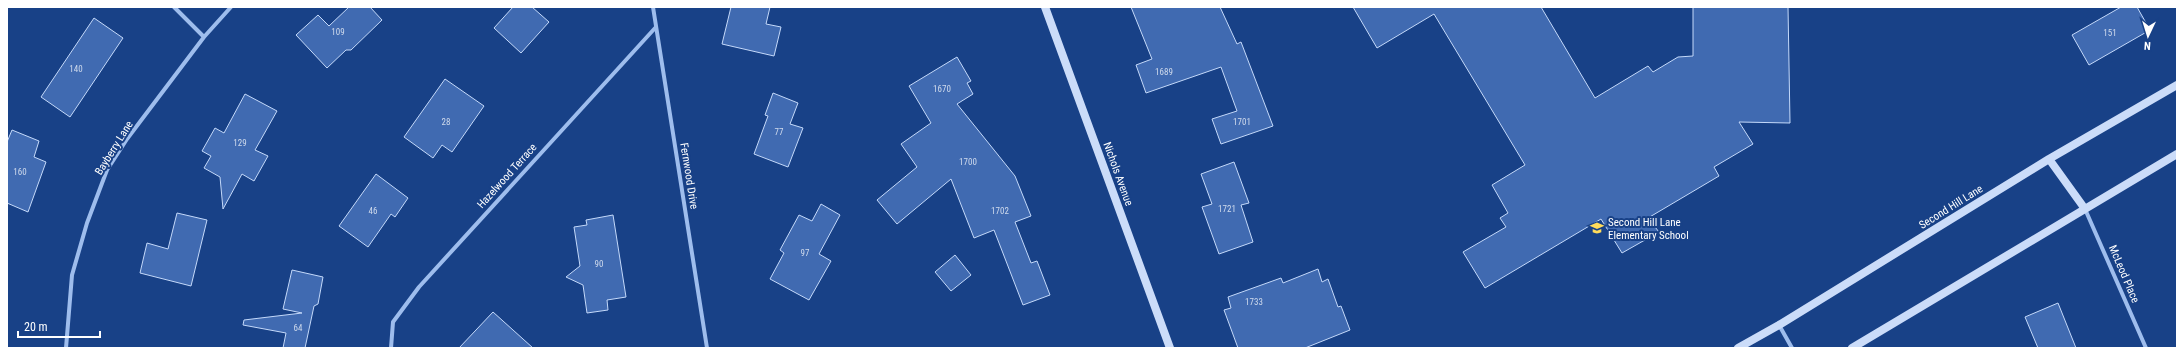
<svg xmlns="http://www.w3.org/2000/svg" width="2184" height="355" font-family="'Roboto Condensed',sans-serif">
<style>
.building{fill:#406ab1;stroke:#c4d9fa}
.lines{fill:none;stroke-linecap:round;stroke-linejoin:round}
.street{stroke:#9ebded;stroke-width:4}
.secondary{stroke:#cbdcf9;stroke-width:8}
.labels{text-anchor:middle;dominant-baseline:central;stroke-width:4;stroke-linejoin:round;paint-order:stroke}
.number-label{font-size:9px;fill:#cfdaec}
.street-label{font-size:11px;fill:#fff;stroke:#184187}
.poi-label{font-size:11px;fill:#fff;stroke:#184187;text-anchor:start}
</style>
<rect width="100%" height="100%" fill="#184187"/>
<!-- building -->
<path class="building" d="M349,7H370L382,20L351,50H346L327,68L296,35L318,15L329,26Z
M513,7H532L549,22L521,53L494,28Z
M731,7H770L766,24L781,27L774,56L722,44Z
M1131,7H1220L1237,44L1241,42L1273,126L1221,144L1212,119L1237,111L1221,67L1146,93L1136,65L1152,59Z
M1353,7H1541L1595,98L1648,66L1653,72L1678,57L1693,56V7H1788L1790,123L1739,122L1753,144L1714,167L1719,176L1648,218L1659,232L1622,253L1601,219L1485,288L1463,252L1506,227L1500,218L1508,213L1492,185L1525,165L1434,14L1377,48Z
M2121,7H2137L2150,30L2089,65L2072,35Z
M94,18L123,38L70,117L41,97Z
M957,57L971,81L967,83L973,94L957,104L1015,176L1031,216L1015,222L1031,263L1037,261L1050,295L1023,305L994,230L974,238L951,179L897,224L877,200L917,167L901,144L931,123L909,86Z
M445,79L484,106L452,152L442,145L433,158L404,137Z
M773,93L798,103L790,124L803,128L788,167L754,154L768,116L765,115Z
M245,94L277,111L255,150L268,156L254,181L242,174L223,209L220,177L204,168L211,156L202,151L215,128L224,133Z
M12,130L39,141L34,157L46,162L28,212L7,203V142Z
M1234,162L1249,203L1241,205L1253,242L1219,254L1202,207L1212,204L1201,174Z
M376,174L408,198L395,217L391,214L368,247L339,226Z
M821,204L840,215L819,254L831,261L809,300L770,279L784,253L780,250L799,215L812,221Z
M177,213L207,220L191,286L140,273L147,243L168,249Z
M613,215L626,297L607,300L608,310L587,313L583,285L566,277L580,266L574,227L587,225L586,220Z
M955,255L971,275L951,291L935,272Z
M1318,269L1322,282L1328,279L1338,307L1341,306L1350,330L1305,348H1238L1224,310L1231,308L1228,297L1281,278L1283,283Z
M292,270L323,277L318,304L314,306L305,348H283L286,333L243,325L244,320L302,313L283,309Z
M2058,303L2076,348H2038L2025,317Z
M493,312L533,348H459Z"/>
<g class="lines">
<!-- street -->
<path class="street" d="M174,7L204,37
M653,7L707,348
M2085,209L2146,348
M1779,325L1792,348
M66,348L72,275L87,223L107,170L127,139L204,37L231,7
M391,348L393,322L419,287L656,27"/>
<!-- secondary -->
<path class="secondary" d="M1045,7L1170,348
M2049,159L2085,209
M1738,348L1779,325L2049,159L2177,85
M1852,348L2177,154"/>
</g>
<!-- icons -->
<defs>
<g id="school-bare" transform="scale(1.08)"><path d="M0-5L7-2L0 1L-7-2ZM-4 1L0 2.5L4 1V4Q0 6-4 4Z" fill="#ffdb5b" stroke="#184187" stroke-width="2.5" paint-order="stroke"/></g>
</defs>
<g fill-rule="evenodd">
<use href="#school-bare" x="1597" y="228"/>
</g>
<g class="labels">
<!-- number labels -->
<g class="number-label">
<text x="338" y="32">109</text>
<text x="2110" y="33">151</text>
<text x="76" y="69">140</text>
<text x="1164" y="72">1689</text>
<text x="942" y="89">1670</text>
<text x="446" y="122">28</text>
<text x="1242" y="122">1701</text>
<text x="779" y="132">77</text>
<text x="240" y="143">129</text>
<text x="968" y="162">1700</text>
<text x="20" y="172">160</text>
<text x="1227" y="209">1721</text>
<text x="373" y="211">46</text>
<text x="1000" y="211">1702</text>
<text x="805" y="253">97</text>
<text x="599" y="264">90</text>
<text x="1254" y="302">1733</text>
<text x="298" y="328">64</text>
</g>
<!-- street labels -->
<g class="street-label">
<text transform="translate(114 148) rotate(-58)">Bayberry Lane</text>
<text transform="translate(1118 174) rotate(70)">Nichols Avenue</text>
<text transform="translate(507 176) rotate(-48)">Hazelwood Terrace</text>
<text transform="translate(689 176) rotate(81)">Fernwood Drive</text>
<text transform="translate(1951 207) rotate(-32)">Second Hill Lane</text>
<text transform="translate(2124 274) rotate(67)">McLeod Place</text>
</g>
<!-- poi labels -->
<g class="poi-label">
<text x="1608" y="222">Second Hill Lane<tspan x="1608" dy="13">Elementary School</tspan></text>
</g>
</g>
<!-- border -->
<rect width="2184" height="355" fill="none" stroke="#ffffff" stroke-width="16"/>
<!-- north arrow -->
<g transform="translate(2148 36) rotate(184)" stroke="#184187" stroke-width="3" paint-order="stroke">
<path d="M0-3L7 15L0 10L-7 15Z" fill="#ffffff"/>
<text y="-6" font-size="11" font-weight="bold" text-anchor="middle" fill="#ffffff">N</text>
</g>
<!-- scale -->
<path d="M18 331v6h82v-6" fill="none" stroke="#ffffff" stroke-width="2"/>
<text x="24" y="331" font-size="12" fill="#ffffff" stroke="#184187" stroke-width="3" paint-order="stroke">20 m</text>
</svg>
